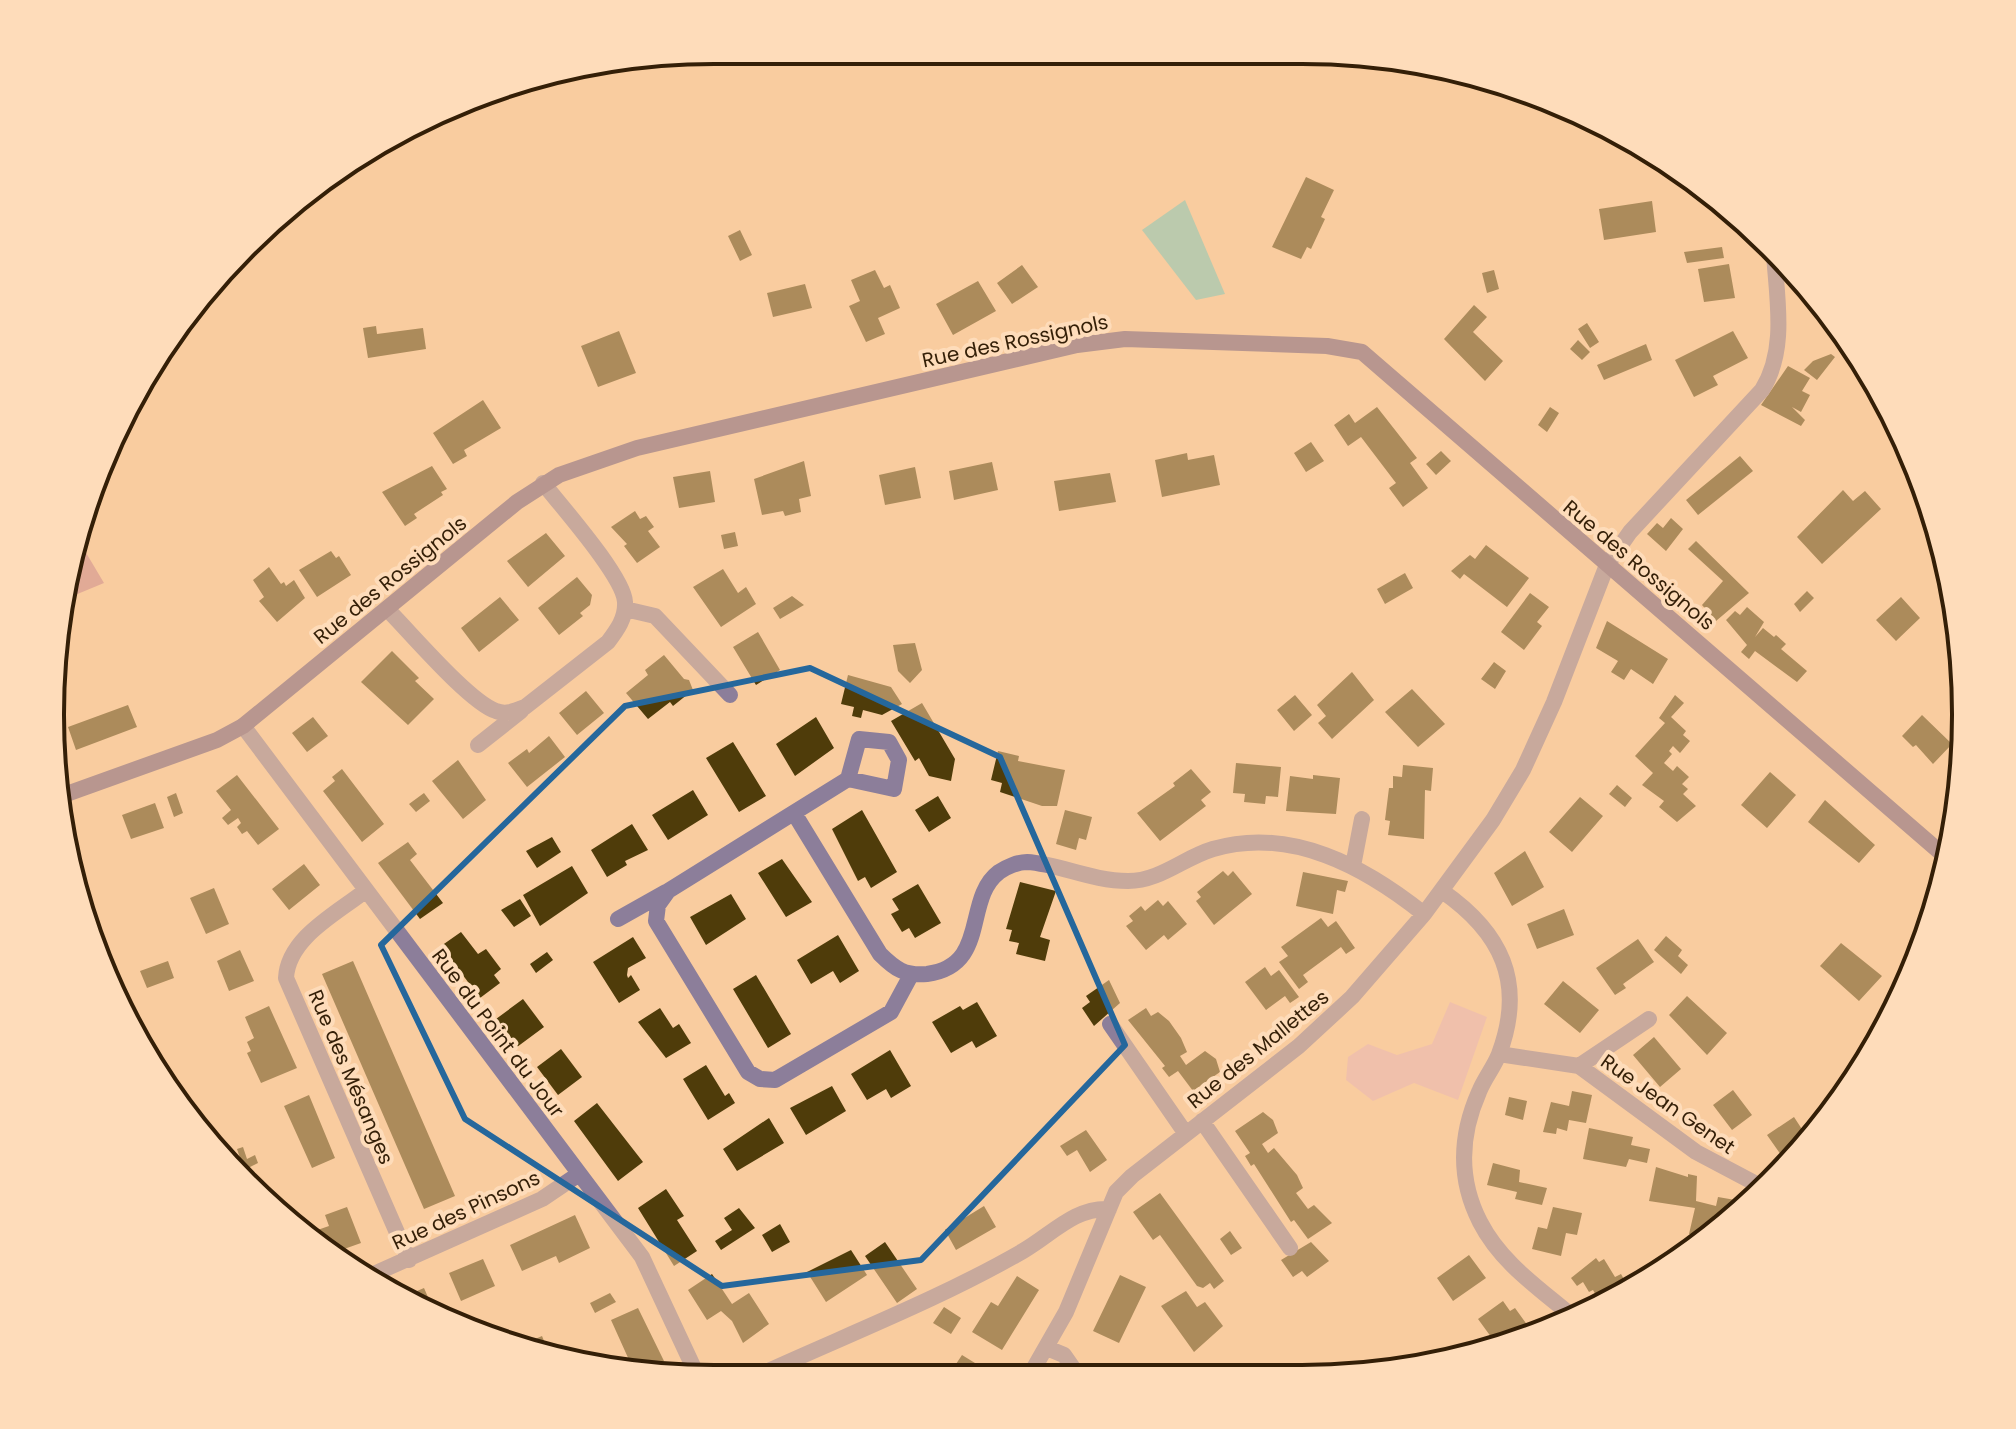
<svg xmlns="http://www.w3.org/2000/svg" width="2016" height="1429" font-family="Poppins,sans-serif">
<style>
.green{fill:#e5b2bb}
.forest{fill:#c4808d}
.water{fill:#70c7be}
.building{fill:#4f3c0a}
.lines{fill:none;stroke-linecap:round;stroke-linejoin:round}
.street{stroke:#8c7e9a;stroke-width:16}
.secondary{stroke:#68557c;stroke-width:16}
.marked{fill:none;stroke:#25679c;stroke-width:6;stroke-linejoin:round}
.labels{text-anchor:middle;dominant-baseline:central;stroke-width:8;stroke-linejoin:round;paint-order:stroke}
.street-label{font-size:20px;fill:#341f07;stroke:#fedcba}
.rim{fill:none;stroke:#341f07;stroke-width:4}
</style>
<rect width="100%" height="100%" fill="#f9cc9f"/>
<!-- green -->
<path class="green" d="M1450,1002L1487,1017L1458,1100L1414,1083L1373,1101L1346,1080L1348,1057L1368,1044L1397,1055L1432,1044Z"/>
<!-- forest -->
<path class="forest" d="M79,541L104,583L63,600Z"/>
<!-- water -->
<path class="water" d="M1185,200L1225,294L1196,300L1142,230Z"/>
<!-- building -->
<path class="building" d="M1306,177L1334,190L1321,217L1325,219L1311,249L1307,247L1301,259L1272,247Z
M1652,201L1656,232L1604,240L1599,209Z
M740,230L752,255L740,261L728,236Z
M1722,247L1724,258L1687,263L1684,252Z
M1729,264L1735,298L1704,302L1698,269Z
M1022,265L1038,287L1012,304L997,283Z
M875,270L884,288L890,285L900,308L878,318L885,334L866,342L849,306L860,301L851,280Z
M1494,270L1499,289L1487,293L1482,273Z
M978,281L996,311L953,335L936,304Z
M805,284L812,308L773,317L767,293Z
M1474,305L1487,317L1473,332L1503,361L1485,381L1444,339Z
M1587,323L1599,342L1590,348L1578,329Z
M376,326L377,334L423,328L426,349L368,358L363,328Z
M619,331L636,373L598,387L581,346Z
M1733,331L1748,358L1713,376L1718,385L1694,397L1675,360Z
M1578,340L1590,352L1582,360L1570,349Z
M1646,344L1652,360L1604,380L1597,365Z
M1831,354L1835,357L1817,380L1804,370L1813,361Z
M1788,366L1810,378L1802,391L1810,395L1801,412L1792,407L1805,420L1801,426L1761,405Z
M483,400L501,428L464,450L467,456L453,464L433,433Z
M1377,407L1417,458L1410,463L1428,488L1403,507L1389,488L1396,483L1361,437L1348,446L1334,425L1349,414L1355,423Z
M1550,407L1559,413L1547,432L1538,425Z
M1311,442L1324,461L1306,472L1294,453Z
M1441,451L1451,461L1436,475L1426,464Z
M1187,453L1188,460L1214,455L1220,485L1162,497L1155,460Z
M1740,456L1753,471L1698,515L1686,500Z
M804,461L811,496L799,499L801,512L785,516L783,511L762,515L754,479Z
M992,462L998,490L954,500L949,471Z
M432,466L447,489L441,492L443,495L414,514L417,518L405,526L382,492Z
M915,467L921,498L885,505L879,475Z
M710,471L715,502L679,508L673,477Z
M1110,473L1116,502L1059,511L1054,481Z
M1843,490L1853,501L1865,491L1881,509L1822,564L1797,537Z
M635,511L640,519L646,516L654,527L648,531L660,547L637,563L624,546L627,544L611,527Z
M1671,518L1683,529L1666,551L1647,534L1657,523L1663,528Z
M735,532L738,546L724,549L721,535Z
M546,533L565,556L528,587L507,561Z
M1696,541L1749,593L1716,621L1702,605L1723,581L1688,549Z
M1486,545L1529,578L1507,607L1464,574L1460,579L1451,571L1470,555L1475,559Z
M331,551L336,558L339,556L351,575L317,597L299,570Z
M269,567L281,584L284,582L286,586L294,580L305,598L277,622L259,601L264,597L253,580Z
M723,569L738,593L746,587L756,604L721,627L693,587Z
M1405,573L1413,588L1385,604L1377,589Z
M577,577L592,595L590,605L580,613L583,616L559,635L538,608Z
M1807,591L1814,598L1800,612L1794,604Z
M1530,593L1549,607L1537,622L1542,626L1524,650L1501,632Z
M792,596L804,605L780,619L773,608Z
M500,597L519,620L479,652L461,628Z
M1901,597L1920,618L1896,641L1876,620Z
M1747,607L1764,622L1755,637L1763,628L1774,637L1776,635L1786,644L1781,649L1807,671L1797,682L1755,651L1749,659L1741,652L1747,645L1726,620L1735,611L1740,615Z
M1607,621L1668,659L1653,684L1631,669L1624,680L1611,672L1618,661L1596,648Z
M758,632L780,670L756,685L733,647Z
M915,643L922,670L910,683L898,671L893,645Z
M392,651L419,678L415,681L434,699L408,725L361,682Z
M664,655L684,679L689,680L693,690L673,706L670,702L648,719L626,693L648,675L645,670Z
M1494,662L1506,671L1495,689L1481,679Z
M1352,672L1374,700L1332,739L1318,723L1326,716L1317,705Z
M848,675L891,687L902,704L882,715L863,710L861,718L852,716L854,707L841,704Z
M1412,689L1445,724L1418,747L1385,712Z
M586,691L604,713L577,735L559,713Z
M1295,695L1312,715L1294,731L1277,710Z
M1675,695L1684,703L1671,717L1686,731L1683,735L1690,741L1680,753L1673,746L1669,751L1672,754L1664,763L1673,771L1677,766L1689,777L1682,784L1688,789L1683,794L1696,806L1677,822L1659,807L1664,801L1642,785L1653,773L1635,756L1665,723L1659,718Z
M922,703L955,759L951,781L929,776L919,758L915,761L891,721Z
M128,705L137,727L76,750L68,727Z
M1922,715L1952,744L1933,764L1916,745L1913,747L1902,736Z
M313,717L328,736L307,752L292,733Z
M816,717L834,748L795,776L776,744Z
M549,736L565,757L527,787L508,763L527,749L529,753Z
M733,742L766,796L739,812L706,758Z
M998,751L1019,756L1018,761L1065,770L1057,806H1042L1000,792L1002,783L991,780Z
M458,760L486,800L463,819L432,781Z
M1236,763L1281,767L1278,797L1266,796L1265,804L1244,802L1245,794L1233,793Z
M1403,765L1433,768L1431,791L1425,790L1424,839L1388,835L1390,821L1385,820L1389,788H1393V776L1402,777Z
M342,769L384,824L362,842L323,791L335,781L332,777Z
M1191,769L1211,792L1201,800L1206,806L1160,841L1137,813L1175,786L1173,783Z
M1770,772L1796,795L1767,828L1741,805Z
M237,775L279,829L258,845L247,831L242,834L237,827L241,823L238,818L228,825L222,818L231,810L216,791Z
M1313,775L1340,778L1336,814L1286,811L1290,776L1313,779Z
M1617,785L1632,798L1625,807L1609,794Z
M693,790L708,815L668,840L652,815Z
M176,793L183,813L174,817L167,797Z
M424,793L430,801L416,812L409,804Z
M938,796L951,818L929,832L915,810Z
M1580,797L1603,816L1572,852L1549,832Z
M1825,800L1875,845L1859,863L1808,822Z
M155,803L164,828L131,839L122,815Z
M862,810L897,872L871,888L865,877L858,881L832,829Z
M1065,810L1092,817L1086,840L1079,838L1076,850L1056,844Z
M632,824L648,850L625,861L627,865L607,877L591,850Z
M68,831L80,864L71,867L63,844L62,833Z
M552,837L561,852L537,868L526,851Z
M408,842L417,854L410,860L443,903L420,919L378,863Z
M1525,851L1544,887L1512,906L1494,873Z
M782,859L812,902L786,917L758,873Z
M304,864L320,885L289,910L272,889Z
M572,866L588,893L540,926L523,895Z
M1223,871L1228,876L1233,871L1252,894L1214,925L1196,901L1201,897L1197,892Z
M1303,872L1348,881L1345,892L1337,890L1333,914L1296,906Z
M1020,882L1056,891L1040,937L1050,940L1045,961L1016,954L1019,943L1009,941L1012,930L1006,929Z
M918,884L941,923L915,938L909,928L902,932L891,914L899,910L892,899Z
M214,888L229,924L206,934L190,898Z
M731,894L746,919L706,945L690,917Z
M520,899L531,916L514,927L501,910Z
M1158,900L1163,906L1168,901L1187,924L1168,940L1164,935L1146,950L1126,926L1133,921L1129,916L1141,906L1145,911Z
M1564,909L1574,935L1537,949L1527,924Z
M1321,918L1328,927L1336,921L1355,948L1346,954L1341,947L1303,975L1308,982L1299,989L1279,962L1288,956L1281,947Z
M461,932L478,954L486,949L501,969L494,975L500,983L480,998L441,946Z
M838,935L859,971L840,983L833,971L811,984L797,960Z
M1666,936L1682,950L1678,956L1688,965L1681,974L1654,950Z
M633,937L646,958L628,968L627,975L628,978L631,975L640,990L619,1003L593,962Z
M1638,939L1654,962L1623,984L1626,988L1615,995L1596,968Z
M1841,943L1882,976L1859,1001L1820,966Z
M240,950L254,981L229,991L217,961Z
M547,952L553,960L536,973L530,964Z
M168,961L174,978L147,988L140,971Z
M353,961L455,1196L424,1209L322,974Z
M1265,967L1271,976L1279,970L1299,997L1290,1003L1285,996L1266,1010L1245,982Z
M756,975L791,1034L768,1048L733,989Z
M1109,980L1120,1003L1094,1026L1082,1008L1090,1002L1086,996Z
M1563,981L1599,1010L1580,1033L1544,1004Z
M1687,996L1727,1033L1707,1055L1669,1015Z
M523,999L544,1027L517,1047L496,1019Z
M977,1002L997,1036L976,1048L972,1041L951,1053L932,1022L960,1006L963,1010Z
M269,1006L297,1068L261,1083L247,1053L251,1051L247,1042L254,1038L245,1017Z
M660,1008L673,1028L679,1024L691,1043L666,1058L638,1022Z
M1146,1008L1151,1016L1158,1012L1169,1021L1181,1038L1187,1052L1180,1056L1186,1065L1205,1051L1216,1059L1220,1072L1193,1091L1178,1071L1169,1077L1162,1068L1165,1066L1128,1020Z
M1654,1037L1681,1069L1660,1087L1633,1055Z
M561,1049L582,1077L558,1095L537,1067Z
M890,1050L911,1086L891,1098L886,1089L867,1100L851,1074Z
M706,1065L725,1096L729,1093L735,1103L708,1120L683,1079Z
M832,1086L846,1111L806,1135L790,1108Z
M1733,1090L1752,1115L1732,1130L1713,1105Z
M1572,1091L1592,1095L1586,1123L1569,1120L1567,1131L1557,1128L1556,1134L1543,1132L1551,1102L1569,1106Z
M309,1095L335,1158L312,1168L284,1106Z
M1509,1097L1527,1101L1523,1120L1505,1115Z
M597,1103L643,1162L618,1181L574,1121Z
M1263,1112L1273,1120L1278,1133L1262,1144L1268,1153L1274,1148L1297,1175L1303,1188L1296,1193L1308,1209L1314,1205L1332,1223L1308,1239L1294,1220L1291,1222L1254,1164L1251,1166L1245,1156L1250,1153L1235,1131Z
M1794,1117L1809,1140L1790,1161L1785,1153L1781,1155L1767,1135Z
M769,1118L784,1143L737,1171L723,1149Z
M1589,1128L1633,1137L1631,1145L1650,1149L1647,1163L1629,1159L1626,1167L1583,1159Z
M1086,1130L1107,1160L1090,1172L1077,1150L1067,1156L1060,1146Z
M243,1147L247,1159L255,1155L258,1163L244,1170L237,1149Z
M1493,1163L1520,1170L1519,1182L1547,1188L1542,1205L1515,1199L1517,1192L1487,1185Z
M1656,1167L1688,1177V1174L1697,1176L1696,1201L1716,1206L1718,1197L1741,1201L1737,1216L1733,1219L1714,1215L1710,1234L1705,1237L1689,1234L1695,1208L1649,1201Z
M666,1189L684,1216L677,1220L697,1251L674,1266L638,1208Z
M1160,1193L1224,1281L1214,1289L1210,1283L1203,1288L1197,1286L1160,1235L1153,1240L1133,1212Z
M984,1206L996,1227L956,1250L945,1230Z
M347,1207L361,1243L330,1254L303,1235L329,1226L325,1215Z
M1553,1207L1582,1213L1577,1235L1566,1233L1561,1256L1532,1249L1538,1227L1547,1229Z
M739,1208L755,1228L721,1250L715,1241L732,1230L724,1218Z
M575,1215L590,1248L559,1263L556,1256L522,1271L510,1245Z
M780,1224L790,1242L772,1252L762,1235Z
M1230,1231L1242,1248L1231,1255L1220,1239Z
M885,1242L917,1289L897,1303L865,1256Z
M1311,1242L1329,1261L1307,1277L1302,1271L1293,1277L1281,1260Z
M851,1250L867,1275L826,1302L807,1272Z
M1469,1255L1486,1278L1453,1301L1437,1278Z
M1596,1258L1599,1262L1604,1259L1615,1277L1621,1274L1629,1288L1602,1306L1593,1290L1589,1292L1583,1282L1577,1286L1571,1278Z
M483,1259L495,1286L461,1301L449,1273Z
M712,1274L732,1304L749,1293L769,1324L743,1343L732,1321L721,1311L707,1320L688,1290Z
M1120,1275L1146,1287L1119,1343L1093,1331Z
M1017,1276L1039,1290L1002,1350L972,1332L991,1302L998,1306Z
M424,1288L434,1311L428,1313L401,1298Z
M1186,1291L1197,1307L1205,1302L1223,1326L1194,1352L1161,1306Z
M610,1293L616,1302L595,1313L590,1303Z
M1503,1301L1510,1311L1515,1308L1531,1330L1494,1341L1478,1319Z
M944,1307L961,1318L951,1334L933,1323Z
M638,1308L664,1361L639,1372L634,1371L611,1320Z
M542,1336L547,1348L535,1354L529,1351L526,1343Z
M962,1355L988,1371L986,1376H948Z"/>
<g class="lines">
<!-- street -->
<path class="street" d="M387,609C410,632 469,702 496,711C506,715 515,711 525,707L608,642C617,630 626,618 625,602C624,577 562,507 543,483
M625,609L655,616L730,695
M243,726L642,1257L698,1377
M478,745L521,711
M848,779L894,789L899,760L889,742L859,739L848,779L668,891L658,905L656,921L748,1072L760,1079L775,1080L891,1012L911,975
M794,813L880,954C895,969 905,976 927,974C990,966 963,899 999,872C1006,867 1018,862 1027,862C1060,864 1091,881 1128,881C1160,881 1183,858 1213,849C1291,826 1365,867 1424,914
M1353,866L1362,819
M365,891C336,914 288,938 286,978L409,1260
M1442,891C1501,932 1526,982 1499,1054C1494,1067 1484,1079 1479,1092C1460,1135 1458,1179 1480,1222C1501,1263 1539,1288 1573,1317
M618,919L666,892
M1110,1024L1186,1134
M1499,1054L1579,1066L1696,1152L1764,1188
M1579,1066L1649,1019
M1202,1121L1290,1248
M367,1277L542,1199L579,1174
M1047,1348L1064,1355L1078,1375
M1030,1375L1066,1312L1116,1192L1132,1176L1299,1046L1352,997L1424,914L1493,820L1523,770L1554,702L1607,565L1630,532L1762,390C1787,350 1777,300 1774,254
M755,1377C844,1336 938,1300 1023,1251C1051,1235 1075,1207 1109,1209"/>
<!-- secondary -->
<path class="secondary" d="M61,796L217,740L243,726L517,502L559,475L637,448L1077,345L1125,339L1327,346L1362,352L1948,859"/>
</g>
<!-- marked area -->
<path d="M0 0H2016V1429H0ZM810,668L1000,757L1125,1045L921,1260L722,1286L465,1119L381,945L625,706Z" fill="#f9cc9f" fill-opacity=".55" fill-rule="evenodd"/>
<path class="marked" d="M810,668L1000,757L1125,1045L921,1260L722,1286L465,1119L381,945L625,706Z"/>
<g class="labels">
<!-- street labels -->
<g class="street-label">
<text transform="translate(1015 341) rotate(-12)">Rue des Rossignols</text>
<text transform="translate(1639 565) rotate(40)">Rue des Rossignols</text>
<text transform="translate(390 580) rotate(-39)">Rue des Rossignols</text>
<text transform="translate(498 1033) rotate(53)">Rue du Point du Jour</text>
<text transform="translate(1258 1049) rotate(-39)">Rue des Mallettes</text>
<text transform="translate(351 1077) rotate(67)">Rue des Mésanges</text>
<text transform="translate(1668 1104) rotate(35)">Rue Jean Genet</text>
<text transform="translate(466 1210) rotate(-25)">Rue des Pinsons</text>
</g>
</g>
<!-- crop -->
<path d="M0 0H2016V1429H0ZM714 64H1302A650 650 0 0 1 1952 714V715A650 650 0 0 1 1302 1365H714A650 650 0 0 1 64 715V714A650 650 0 0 1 714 64Z" fill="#fedcba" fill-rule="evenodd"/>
<path class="rim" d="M714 64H1302A650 650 0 0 1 1952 714V715A650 650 0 0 1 1302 1365H714A650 650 0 0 1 64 715V714A650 650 0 0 1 714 64Z"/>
</svg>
